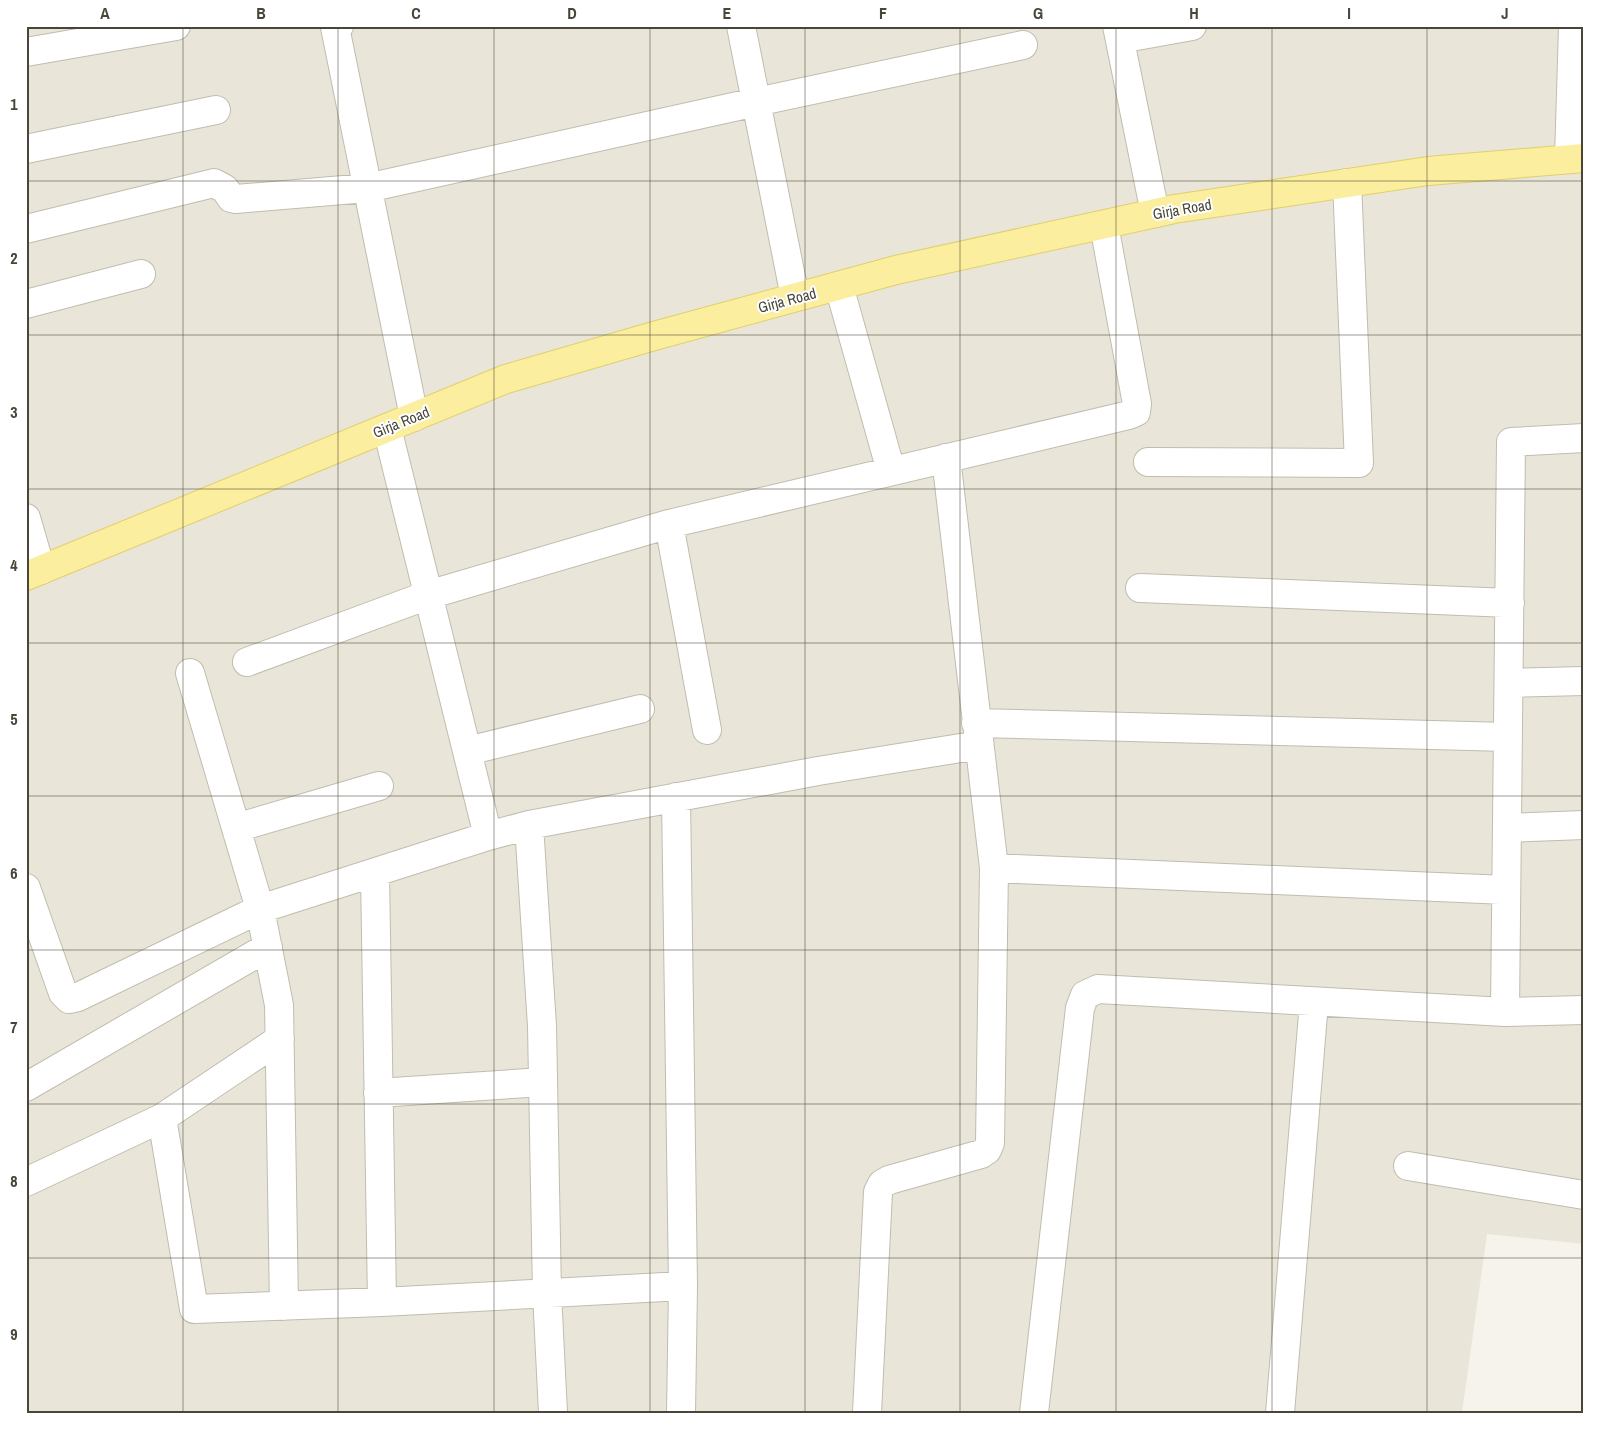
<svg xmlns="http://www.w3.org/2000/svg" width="1610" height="1439" font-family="'Archivo Narrow',sans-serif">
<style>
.residential{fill:#e9e6d9}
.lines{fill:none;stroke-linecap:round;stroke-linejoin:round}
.minor-casing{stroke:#c0bdae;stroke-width:30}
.major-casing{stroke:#e0cf6d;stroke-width:30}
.minor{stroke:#fff;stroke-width:28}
.major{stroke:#fbee9e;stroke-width:28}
.grid{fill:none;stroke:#494539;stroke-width:1;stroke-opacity:0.55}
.labels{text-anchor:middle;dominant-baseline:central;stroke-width:4;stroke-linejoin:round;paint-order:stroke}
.street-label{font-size:15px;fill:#494539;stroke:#fff}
.neatline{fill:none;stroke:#494539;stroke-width:2}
.grid-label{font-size:16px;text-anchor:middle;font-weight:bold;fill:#494539}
</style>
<rect width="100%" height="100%" fill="#f5f3eb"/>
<!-- residential -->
<path class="residential" d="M26,26H1584V1244L1487,1234L1462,1413H26Z"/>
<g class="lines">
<!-- minor casing -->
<g class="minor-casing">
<path id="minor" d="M339,26L335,27L414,417
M741,26L795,297
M1117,26L1155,213
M1120,39L1192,26
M26,52L176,26
M26,149L216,110
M1569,159L1573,26
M26,229L214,183L225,189L231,198L236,199L367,188L756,102L1023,45
M839,286L891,471
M26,304L141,274
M387,428L488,836
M1148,462L1359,463L1347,183
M26,518L41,570
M669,524L707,730
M1140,588L1510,603
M247,662L428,595L669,524L1129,415L1136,412L1137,404L1104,225
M190,673L260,909L279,1005L284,1306
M1509,683L1584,681
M976,723L1508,737
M467,751L640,709
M676,797L683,1286L681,1413
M529,825L542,1026L547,1293L553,1413
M236,828L379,786
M1507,828L1584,825
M994,868L1506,890
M375,873L382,1302
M26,888L63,993L69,999L78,997L260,909L488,836L529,825L818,771L979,745
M1505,1012L1511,442L1584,438
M26,1087L268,947
M378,1093L543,1082
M162,1118L194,1309L382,1302L683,1286
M1408,1166L1584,1195
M26,1182L162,1118L280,1039
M867,1413L878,1192L882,1184L889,1180L981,1154L987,1150L990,1143L994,868L946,458
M1034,1413L1080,1008L1085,995L1098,989L1505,1012L1584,1010
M1280,1413L1314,1002"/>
</g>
<!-- major casing -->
<g class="major-casing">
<path id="major" d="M26,576L506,379L654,336L896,270L1174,209L1428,171L1584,158"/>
</g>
<!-- minor -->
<use href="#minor" class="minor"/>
<!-- major -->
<use href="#major" class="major"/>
</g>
<!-- grid -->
<path class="grid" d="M183,26V1413M338,26V1413M494,26V1413M650,26V1413M805,26V1413M960,26V1413M1116,26V1413M1272,26V1413M1427,26V1413M26,181H1584M26,335H1584M26,489H1584M26,643H1584M26,796H1584M26,950H1584M26,1104H1584M26,1258H1584"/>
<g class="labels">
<!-- street labels -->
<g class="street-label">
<text transform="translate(1182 209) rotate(-10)">Girja Road</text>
<text transform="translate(787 300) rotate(-15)">Girja Road</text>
<text transform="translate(401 422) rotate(-22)">Girja Road</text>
</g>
</g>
<!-- border -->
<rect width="1610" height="1439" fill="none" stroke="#ffffff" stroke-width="55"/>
<rect x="28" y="28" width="1554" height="1384" class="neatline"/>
<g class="grid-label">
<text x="105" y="19">A</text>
<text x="261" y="19">B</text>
<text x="416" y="19">C</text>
<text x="572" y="19">D</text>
<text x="727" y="19">E</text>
<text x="883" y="19">F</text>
<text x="1038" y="19">G</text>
<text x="1194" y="19">H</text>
<text x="1349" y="19">I</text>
<text x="1505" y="19">J</text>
<text x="14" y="110">1</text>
<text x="14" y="264">2</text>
<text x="14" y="418">3</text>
<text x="14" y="571">4</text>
<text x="14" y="725">5</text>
<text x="14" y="879">6</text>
<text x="14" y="1033">7</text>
<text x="14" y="1187">8</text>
<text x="14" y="1340">9</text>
</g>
</svg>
